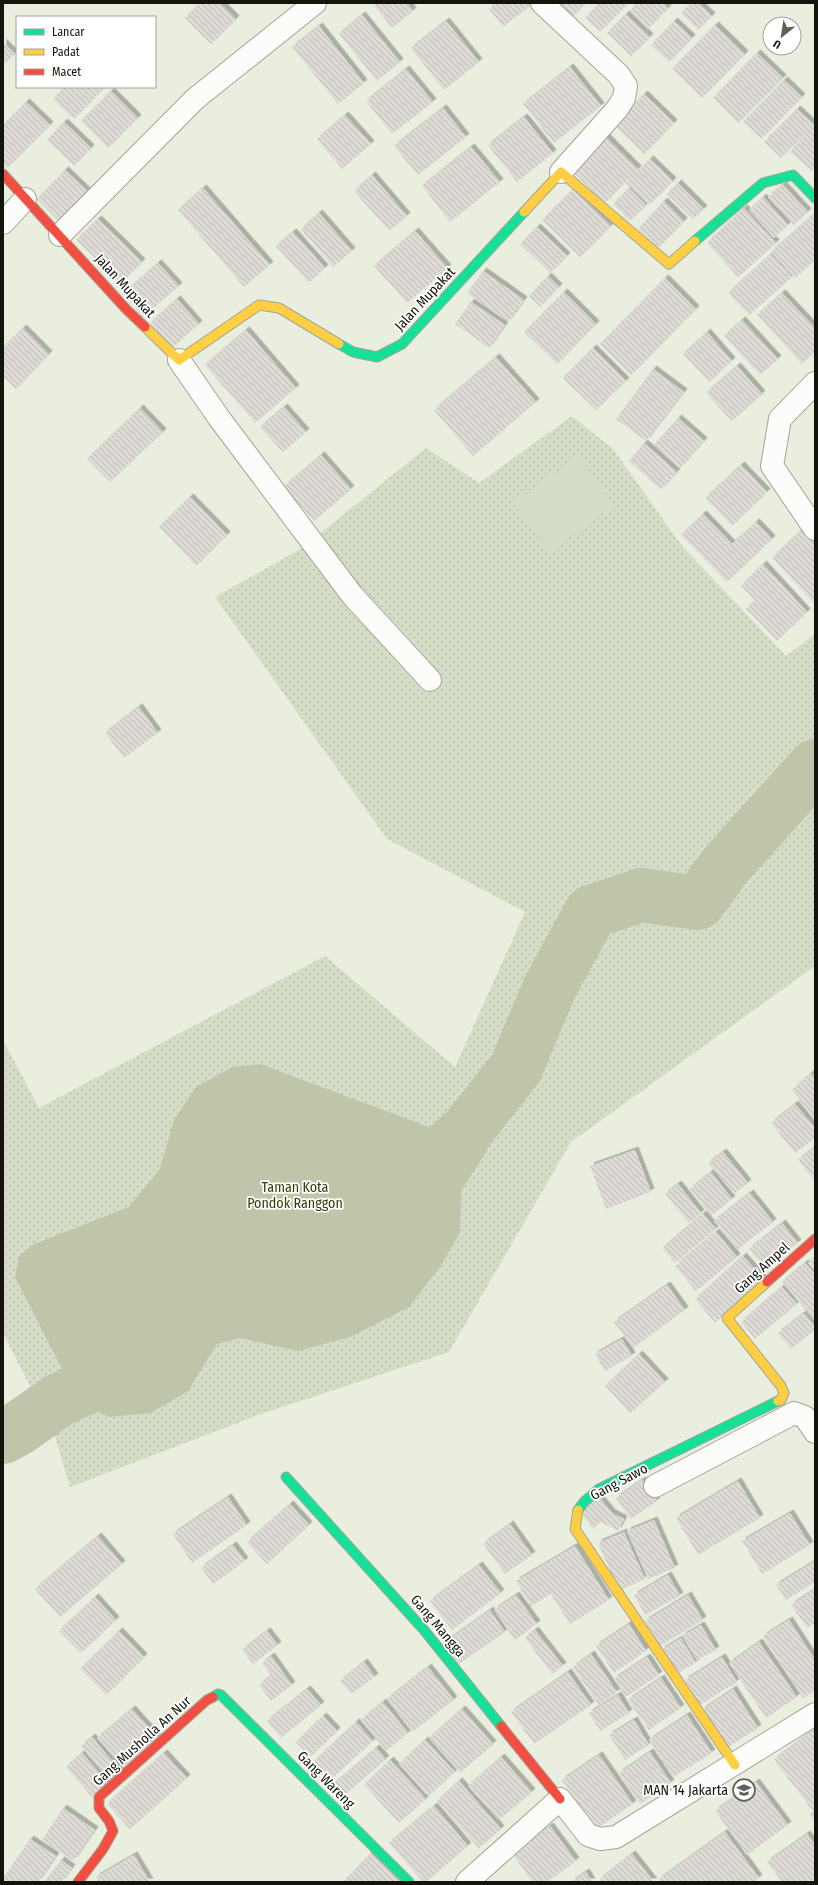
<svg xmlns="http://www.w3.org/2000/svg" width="818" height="1885" font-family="'Fira Sans Condensed',sans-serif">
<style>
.park{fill:url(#park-dots)}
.pitch{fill:#d6ddc7}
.water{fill:#bec5a9}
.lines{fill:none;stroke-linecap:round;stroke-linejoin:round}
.river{stroke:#bec5a9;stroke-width:54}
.building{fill:url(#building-back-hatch);filter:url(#shadow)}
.street-casing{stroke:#a2a599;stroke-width:24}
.fast-casing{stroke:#a2a599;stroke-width:11}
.slow-casing{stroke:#a2a599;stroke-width:11}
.jam-casing{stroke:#a2a599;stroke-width:11}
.street{stroke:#fcfcfa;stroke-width:22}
.fast{stroke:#16e098;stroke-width:9}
.slow{stroke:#ffcf43;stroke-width:9}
.jam{stroke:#f24e42;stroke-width:9}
.labels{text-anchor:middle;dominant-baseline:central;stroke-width:3.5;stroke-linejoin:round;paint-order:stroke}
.street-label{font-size:14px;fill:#13150c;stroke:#fff}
.park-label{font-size:14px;fill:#333e04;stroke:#fff}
.poi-label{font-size:14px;fill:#13150c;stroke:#fff;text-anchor:end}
</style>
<defs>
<pattern id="park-dots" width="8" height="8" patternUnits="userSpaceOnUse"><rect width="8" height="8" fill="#d6ddc7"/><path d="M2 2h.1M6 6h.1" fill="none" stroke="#b7bdaa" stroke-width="1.8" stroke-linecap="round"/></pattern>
<pattern id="building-back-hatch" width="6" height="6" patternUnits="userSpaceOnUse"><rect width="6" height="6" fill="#dedbd6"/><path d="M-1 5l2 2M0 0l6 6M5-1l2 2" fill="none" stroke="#bebbb6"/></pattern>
<filter id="shadow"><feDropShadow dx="3.5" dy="-3.5" stdDeviation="0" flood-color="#0004"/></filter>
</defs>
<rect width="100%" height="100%" fill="#e9eede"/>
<!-- park -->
<path class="park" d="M572,416L613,449L682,546L786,656L815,634V966L571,1142L449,1352L261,1414L70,1487L54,1433L3,1333V1040L39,1108L325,956L455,1067L525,912L387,839L215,597L302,548L426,448L479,483Z"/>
<!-- pitch -->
<path class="pitch" d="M579,456L614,505L549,552L513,503Z"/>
<!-- water -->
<path class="water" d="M260,1064L488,1149L461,1191L460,1233L440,1267L409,1307L350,1337L298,1351L240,1338L217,1344L188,1391L151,1413L109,1417L78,1400L15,1277L19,1256L34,1244L129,1207L160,1169L174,1120L196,1087L232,1067Z"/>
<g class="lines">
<!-- river -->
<path class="river" d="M404,1189L468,1129L516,1068L549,989L591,912L641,895L698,903L725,866L815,766
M3,1437L16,1430L59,1400L143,1361"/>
</g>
<!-- building -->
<path class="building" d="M200,3H220L236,19L211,44L185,18Z
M372,3H407L413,11L392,28Z
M496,3H527L530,6L503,27L489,9Z
M555,3H586L567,22Z
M599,3H628L600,32L585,18Z
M637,3H664L668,8L648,29L630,11Z
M691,3H698L712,16L698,30L681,13Z
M626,14L650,37L631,56L607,33Z
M362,15L400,62L377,81L339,34Z
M446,21L479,62L444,90L411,48Z
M674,21L692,38L669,62L651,45Z
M715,25L745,54L702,98L672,69Z
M319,26L364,83L338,104L292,47Z
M3,42L15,54L3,65Z
M757,53L783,78L738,123L713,98Z
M570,67L601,106L554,143L523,104Z
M406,69L433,102L392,134L366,101Z
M784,80L802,97L761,139L743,122Z
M65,87H105L74,119L53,99Z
M111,91L138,118L108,148L81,121Z
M644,94L674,123L644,154L614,125Z
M26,102L50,125L7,168L3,164V125Z
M443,108L466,137L418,175L394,146Z
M797,109L814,125L815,124V167L812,171L790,152L811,127L781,158L764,142Z
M345,115L371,144L342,169L317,139Z
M524,117L553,153L517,182L488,145Z
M64,122L91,148L74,166L47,140Z
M605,136L638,169L605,203L571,170Z
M471,147L500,182L450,222L422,186Z
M650,159L673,181L649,205L626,183Z
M65,170L87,191L59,221L37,199Z
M372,175L407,216L389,231L354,191Z
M678,183L704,209L693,219L667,194Z
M783,185L808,212L794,225L768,197Z
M203,188L270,265L244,287L178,210Z
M629,188L646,205L630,221L613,204Z
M573,189L611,226L580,257L542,220Z
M763,197L788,225L774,238L749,210Z
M664,201L684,221L658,248L638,229Z
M744,208L776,243L738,277L707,243Z
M319,213L352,251L333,267L301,229Z
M815,213V260L795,278L771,252Z
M98,219L142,262L121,283L76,240Z
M537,227L567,256L550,273L520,244Z
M415,231L448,268L407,303L374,266Z
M293,232L325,268L309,283L276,246Z
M771,254L792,277L749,315L728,293Z
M158,263L179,286L143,317L123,294Z
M483,271L524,300L508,322L467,293Z
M548,276L559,287L540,307L529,296Z
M665,278L696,309L631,375L600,344Z
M564,292L596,324L557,364L524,332Z
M782,293L815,328V352L802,364L757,315Z
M177,299L199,324L172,348L150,323Z
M471,302L505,325L489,348L455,324Z
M742,320L778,359L760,375L724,336Z
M23,328L49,354L16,389L3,377V348Z
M246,330L296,388L255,423L205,365Z
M707,332L732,361L709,382L683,354Z
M593,348L626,381L596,410L563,378Z
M496,357L536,402L473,456L434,410Z
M737,366L762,394L732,421L706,393Z
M653,369L684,392L646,441L616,419Z
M284,407L306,432L283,452L260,427Z
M140,408L163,432L110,482L87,459Z
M678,418L704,441L680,468L654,445Z
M644,443L677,472L661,490L629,461Z
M321,455L351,489L314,521L284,487Z
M741,465L767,492L732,526L705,498Z
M190,497L227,535L196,566L159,527Z
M703,514L732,544L756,522L772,539L727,582L681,535Z
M801,530L815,544V600L813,602L772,558Z
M763,564L807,612L777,641L746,609L755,600L741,586Z
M139,707L158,733L124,758L105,733Z
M811,1073L815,1078V1120L792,1090Z
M795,1104L815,1128V1138L795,1153L771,1123Z
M815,1147V1181L798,1160Z
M635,1150L651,1192L606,1209L590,1166Z
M723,1152L748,1183L734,1194L708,1163Z
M711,1172L732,1199L711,1216L690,1189Z
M678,1184L701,1213L689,1223L665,1194Z
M750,1193L773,1222L738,1249L714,1221Z
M703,1214L716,1229L675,1263L662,1248Z
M782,1223L798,1243L765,1269L749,1249Z
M716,1232L737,1257L696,1291L675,1266Z
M743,1256L764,1280L715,1323L695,1299Z
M815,1257V1271L808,1263Z
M805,1263L815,1274V1321L782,1282Z
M667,1285L685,1310L633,1348L614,1322Z
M782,1287L797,1304L755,1339L741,1322Z
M804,1313L815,1327V1330L791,1349L778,1333Z
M622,1339L632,1356L605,1371L595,1354Z
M639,1354L665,1382L630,1413L605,1386Z
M642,1480L657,1501L631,1519L616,1498Z
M738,1481L760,1518L698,1555L676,1518Z
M228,1497L247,1525L192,1563L173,1534Z
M599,1497L612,1513L624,1519L618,1531L601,1522L593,1529L580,1512Z
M290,1504L309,1525L267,1564L247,1542Z
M790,1513L810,1545L762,1574L742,1541Z
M654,1520L675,1568L648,1579L627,1531Z
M510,1524L532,1555L505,1574L483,1544Z
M624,1532L645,1579L619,1591L598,1543Z
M98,1536L122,1564L60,1617L35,1589Z
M233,1545L245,1561L213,1584L201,1568Z
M575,1546L609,1600L570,1624L551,1594L531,1606L516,1581Z
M815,1561V1582L786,1600L776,1585Z
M479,1565L501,1593L452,1630L430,1601Z
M668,1575L680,1596L645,1615L634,1595Z
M815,1589V1623L807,1628L791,1605Z
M516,1595L537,1624L515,1640L494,1610Z
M688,1595L703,1620L660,1646L645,1621Z
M95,1597L116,1620L81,1653L59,1631Z
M490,1610L505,1632L456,1666L441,1645Z
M789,1620L815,1660V1691L803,1698L763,1636Z
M629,1624L646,1651L614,1673L596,1646Z
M701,1625L716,1650L697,1660L682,1636Z
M535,1630L563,1666L552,1674L525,1638Z
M119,1631L144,1657L106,1695L80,1669Z
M267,1631L278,1645L253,1664L242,1650Z
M681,1638L696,1663L675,1674L661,1650Z
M759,1642L797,1697L766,1718L729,1663Z
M591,1654L617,1692L599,1705L573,1667Z
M271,1656L292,1685L271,1701L259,1685L271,1676L262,1663Z
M647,1657L659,1675L626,1697L614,1679Z
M722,1657L737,1682L700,1705L685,1680Z
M364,1662L375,1677L351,1694L340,1681Z
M428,1667L454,1700L412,1732L387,1699Z
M568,1672L591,1705L534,1744L511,1712Z
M661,1678L681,1708L649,1730L628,1700Z
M307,1689L321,1705L281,1738L267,1721Z
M733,1689L758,1728L727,1748L702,1710Z
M618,1695L629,1713L600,1731L589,1713Z
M383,1702L408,1733L386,1751L361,1720Z
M132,1709L159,1739L125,1769L97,1738Z
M462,1709L493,1744L460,1773L429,1738Z
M687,1715L712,1753L673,1777L649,1740Z
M323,1716L337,1731L310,1757L296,1742Z
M634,1720L649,1745L625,1760L609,1735Z
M356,1722L373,1741L329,1781L312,1763Z
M815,1729V1822L809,1814L813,1811L774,1760Z
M92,1737L122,1773L111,1782L81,1746Z
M425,1740L455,1772L428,1796L399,1764Z
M376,1748L386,1759L338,1801L328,1789Z
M650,1752L671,1783L640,1804L619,1773Z
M82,1753L108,1783L92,1797L66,1767Z
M164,1753L187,1778L130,1829L107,1804Z
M599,1755L633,1804L596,1829L562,1780Z
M501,1757L532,1792L499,1820L468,1786Z
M390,1760L426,1799L399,1823L364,1785Z
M459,1781L501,1829L479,1848L437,1801Z
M756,1782L788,1825L747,1855L715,1811Z
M434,1806L468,1846L426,1882H423L389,1843Z
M63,1808L95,1830L73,1861L42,1840Z
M550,1826L576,1861L547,1882H532L512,1853Z
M725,1832L759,1878L754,1882H661L659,1879Z
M807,1834L815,1845V1879L810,1882H782L767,1862Z
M30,1839L56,1856L38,1882H3V1878Z
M371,1853L401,1882H343Z
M632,1854L654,1882H600L599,1880Z
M134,1855L150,1882H99L96,1877Z
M61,1860L72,1868L61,1882H44Z
M586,1872L592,1882H571Z"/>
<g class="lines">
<!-- street casing -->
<g class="street-casing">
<path id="street" d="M542,3L619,75L626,86L624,98L617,109L561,172
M3,223L25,199
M60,235L195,99L315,3
M179,360L219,418L352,595L430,680
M815,383L780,419L772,466L815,529
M655,1486L794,1413L805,1417L815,1432
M467,1882L560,1799L588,1835L600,1839L616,1837L815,1714"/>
</g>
<!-- fast casing -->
<g class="fast-casing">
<path id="fast" d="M695,241L763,183L793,175L815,198
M339,344L353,352L377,357L402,344L524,212
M286,1477L424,1630L501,1726
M578,1510L584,1502L599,1489L778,1401
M213,1697L218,1694L221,1695L409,1882"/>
</g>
<!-- slow casing -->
<g class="slow-casing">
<path id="slow" d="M524,212L561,172L669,264L695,241
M145,327L179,360L259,305L279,308L339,344
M767,1282L727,1318L781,1386L784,1393L781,1400L778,1401
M578,1510L575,1529L735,1765"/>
</g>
<!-- jam casing -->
<g class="jam-casing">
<path id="jam" d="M3,174L127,310L145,327
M767,1282L815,1239
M501,1726L560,1799
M78,1882L103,1849L113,1831L109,1821L99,1808V1797L207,1700L213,1697"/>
</g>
<!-- street -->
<use href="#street" class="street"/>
<!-- fast -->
<use href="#fast" class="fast"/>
<!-- slow -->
<use href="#slow" class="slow"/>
<!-- jam -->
<use href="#jam" class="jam"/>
</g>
<!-- icons -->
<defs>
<g id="school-ring" transform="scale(1.15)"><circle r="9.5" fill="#fff" stroke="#5e6156" stroke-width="1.5"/><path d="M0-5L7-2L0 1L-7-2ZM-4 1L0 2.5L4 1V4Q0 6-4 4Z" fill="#5e6156"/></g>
</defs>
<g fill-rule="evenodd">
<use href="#school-ring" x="744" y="1790"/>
</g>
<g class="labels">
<!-- street labels -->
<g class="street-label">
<text transform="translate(125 286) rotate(47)">Jalan Mupakat</text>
<text transform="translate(425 299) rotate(-47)">Jalan Mupakat</text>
<text transform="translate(762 1268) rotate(-42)">Gang Ampel</text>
<text transform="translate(619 1482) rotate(-28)">Gang Sawo</text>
<text transform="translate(438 1626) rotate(50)">Gang Mangga</text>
<text transform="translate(142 1741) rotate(-42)">Gang Musholla An Nur</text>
<text transform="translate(326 1780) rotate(45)">Gang Wareng</text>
</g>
<!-- park labels -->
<g class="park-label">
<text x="295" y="1187">Taman Kota<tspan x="295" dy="16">Pondok Ranggon</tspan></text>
</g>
<!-- poi labels -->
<g class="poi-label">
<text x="728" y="1790">MAN 14 Jakarta</text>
</g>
</g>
<!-- border -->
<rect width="818" height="1885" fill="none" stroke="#13150c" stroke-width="8"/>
<!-- legend -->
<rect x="16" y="16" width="140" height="72" fill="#ffffff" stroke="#a1a19e"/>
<rect x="24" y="29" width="20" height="6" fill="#16e098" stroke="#a1a19e"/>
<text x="52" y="36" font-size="12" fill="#13150c">Lancar</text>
<rect x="24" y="49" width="20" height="6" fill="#ffcf43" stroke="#a1a19e"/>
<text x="52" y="56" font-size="12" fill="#13150c">Padat</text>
<rect x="24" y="69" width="20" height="6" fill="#f24e42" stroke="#a1a19e"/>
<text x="52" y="76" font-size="12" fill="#13150c">Macet</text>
<!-- north arrow -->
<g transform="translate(782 36) rotate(210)"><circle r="19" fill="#ffffff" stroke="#a1a19e"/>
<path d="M0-3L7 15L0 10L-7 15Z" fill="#5e6156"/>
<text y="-6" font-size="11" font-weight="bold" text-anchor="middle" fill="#13150c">U</text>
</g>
</svg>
